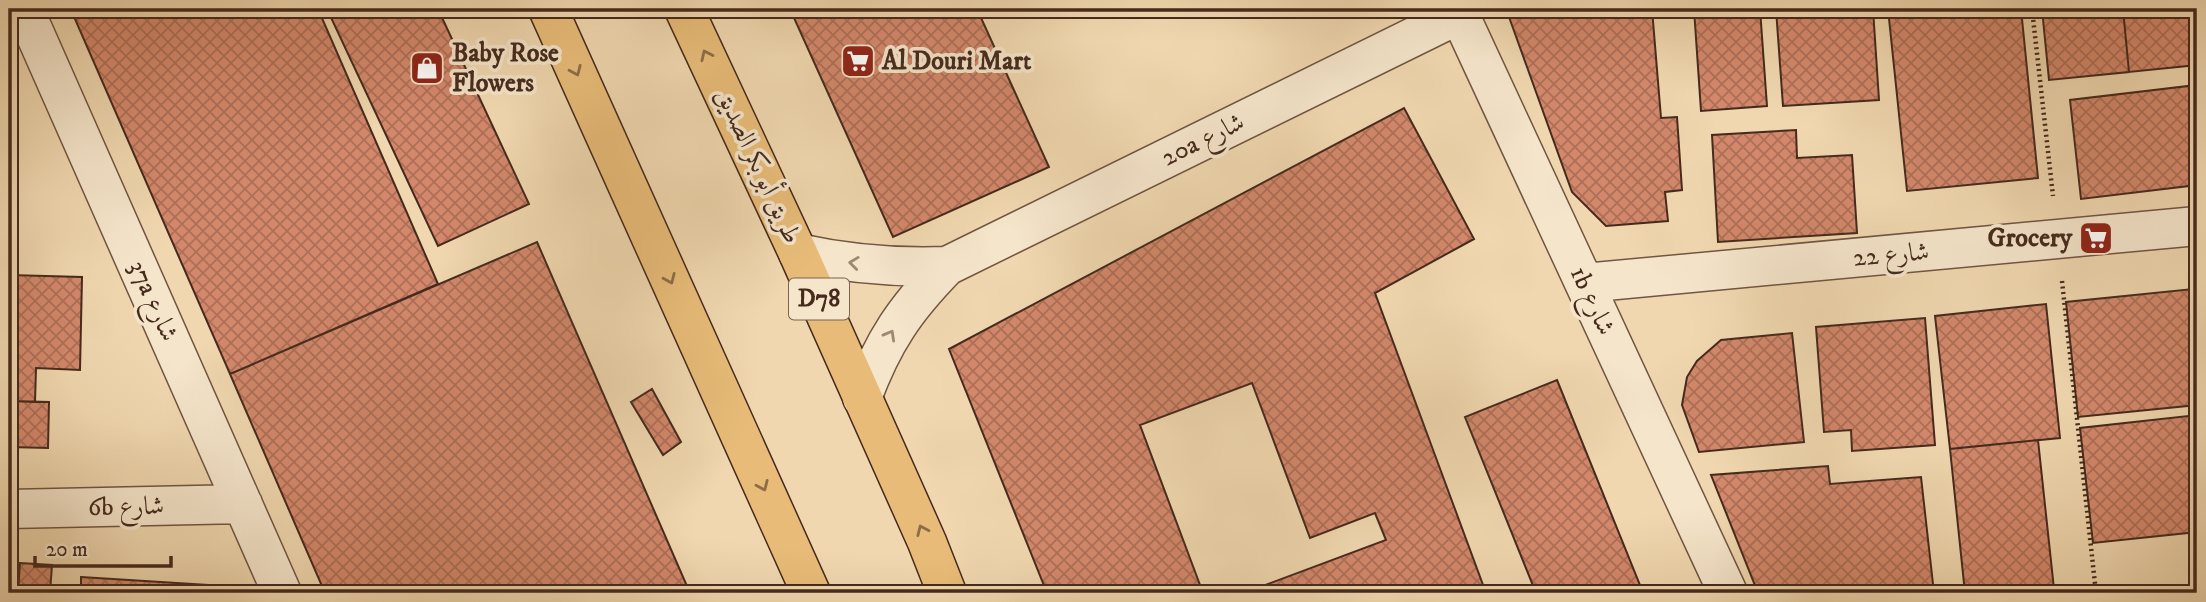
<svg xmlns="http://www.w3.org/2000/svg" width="2206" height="602" font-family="'IM FELL DW Pica',Amiri,serif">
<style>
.building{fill:url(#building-cross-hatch);stroke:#452a1d;stroke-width:2}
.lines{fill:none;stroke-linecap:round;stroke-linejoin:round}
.minor-casing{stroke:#705542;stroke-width:41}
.major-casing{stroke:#452a1d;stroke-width:41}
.path{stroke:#452a1d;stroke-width:4.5;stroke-dasharray:2 3.5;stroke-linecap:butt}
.minor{stroke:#f5e5cb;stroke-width:38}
.major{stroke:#e8bc78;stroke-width:38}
.oneway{stroke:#8e6c46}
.oneway2{stroke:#9d8874}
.labels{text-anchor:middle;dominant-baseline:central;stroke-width:7;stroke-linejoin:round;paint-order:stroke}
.shield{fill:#f5e5cb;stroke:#7a6251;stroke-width:2}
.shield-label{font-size:24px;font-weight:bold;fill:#452a1d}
.poi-label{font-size:26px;font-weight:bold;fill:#452a1d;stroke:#f5e5cb;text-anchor:start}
.street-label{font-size:26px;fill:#452a1d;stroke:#f5e5cb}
</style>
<defs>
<pattern id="building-cross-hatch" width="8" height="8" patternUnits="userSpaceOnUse" patternTransform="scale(1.75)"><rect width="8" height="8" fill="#d3886b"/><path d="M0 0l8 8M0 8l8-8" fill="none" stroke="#ad6f57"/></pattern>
</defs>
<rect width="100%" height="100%" fill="#f0d7af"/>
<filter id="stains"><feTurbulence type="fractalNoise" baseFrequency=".00286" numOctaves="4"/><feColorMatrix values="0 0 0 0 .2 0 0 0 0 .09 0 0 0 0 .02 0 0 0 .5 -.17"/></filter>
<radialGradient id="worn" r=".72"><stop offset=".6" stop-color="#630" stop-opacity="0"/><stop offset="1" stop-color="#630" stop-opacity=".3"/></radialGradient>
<!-- building -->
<path class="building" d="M100,9H318L438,284L230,374L75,19Z
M327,9H438L529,204L438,246Z
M790,9H977L1049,167L893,237Z
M1627,9H1652L1661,118L1677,117L1682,190L1665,192L1668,221L1606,226L1572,192L1509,17Z
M1694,9H1760L1767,106L1701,111Z
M1776,9H1873L1879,100L1783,106Z
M1888,9H2021L2038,178L1907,191Z
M2042,9H2123L2129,72L2049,80Z
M2123,9H2197V65L2129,72Z
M2197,85V185L2081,199L2070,100Z
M1404,108L1474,239L1375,293L1486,593H1244L1386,540L1375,513L1310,538L1252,383L1140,425L1203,593H1047L949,349Z
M1796,130L1797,158L1852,155L1857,233L1718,242L1712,135Z
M537,242L690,593H325L230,374Z
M9,275L82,277L80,370L36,368L35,402L9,401Z
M2193,289L2197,333V405L2078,417L2066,302Z
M2046,304L2060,438L1950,449L1935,316Z
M1925,318L1935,445L1852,451L1851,430L1824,432L1816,327Z
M1792,333L1804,442L1699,452L1682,405L1687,377L1697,361L1721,340Z
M1557,380L1642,590L1632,593H1536L1465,417Z
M652,389L681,442L663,455L631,402Z
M9,401L49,402L48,448L9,447Z
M2197,415V532L2093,543L2080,428Z
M2038,440L2054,589L2008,593H1965L1950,449Z
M1828,466L1830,484L1921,477L1934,593H1758L1711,475Z
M20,563L52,565L50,593H18Z
M81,577L224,586L227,593H81Z"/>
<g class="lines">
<!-- minor casing -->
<g class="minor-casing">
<path id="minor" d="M24,9L282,593
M1457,9L1728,593
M798,253C848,264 896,268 947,266
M1584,283L2197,226
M862,398C883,341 905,309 947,266L1460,14
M9,509L243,504"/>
</g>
<!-- major casing -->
<g class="major-casing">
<path id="major" d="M548,9L811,593
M684,9L798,253L927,542L947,593"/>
</g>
<!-- path -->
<path class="path" d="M2032,9L2053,196
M1506,11L1544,9
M2062,281L2096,593"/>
<!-- minor -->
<use href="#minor" class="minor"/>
<!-- major -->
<use href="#major" class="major"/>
</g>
<!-- one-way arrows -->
<defs><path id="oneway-chevron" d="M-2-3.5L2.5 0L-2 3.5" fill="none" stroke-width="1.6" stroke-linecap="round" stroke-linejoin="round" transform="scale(1.75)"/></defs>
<g class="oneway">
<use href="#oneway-chevron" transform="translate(706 55) rotate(-115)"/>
<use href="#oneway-chevron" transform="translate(576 71) rotate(66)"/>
<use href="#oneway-chevron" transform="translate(670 279) rotate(66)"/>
<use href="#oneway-chevron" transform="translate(763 486) rotate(66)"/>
<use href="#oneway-chevron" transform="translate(922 530) rotate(-114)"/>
</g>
<g class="oneway2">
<use href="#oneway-chevron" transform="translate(854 263) rotate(-173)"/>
<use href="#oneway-chevron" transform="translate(890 335) rotate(-61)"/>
</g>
<!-- icons -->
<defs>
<g id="supermarket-square" transform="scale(1.75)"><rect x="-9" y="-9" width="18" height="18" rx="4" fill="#8f2418" stroke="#f5e5cb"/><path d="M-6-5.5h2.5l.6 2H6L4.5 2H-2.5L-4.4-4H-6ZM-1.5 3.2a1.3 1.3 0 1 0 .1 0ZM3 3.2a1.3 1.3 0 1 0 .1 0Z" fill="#fff"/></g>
<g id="shop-square" transform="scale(1.75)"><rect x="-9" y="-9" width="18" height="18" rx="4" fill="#8f2418" stroke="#f5e5cb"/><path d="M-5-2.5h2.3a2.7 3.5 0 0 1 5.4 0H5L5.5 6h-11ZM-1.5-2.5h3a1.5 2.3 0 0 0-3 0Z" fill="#fff"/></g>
</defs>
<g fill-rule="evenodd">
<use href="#supermarket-square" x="858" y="61"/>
<use href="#shop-square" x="427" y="68"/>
<use href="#supermarket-square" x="2096" y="238"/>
</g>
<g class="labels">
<!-- shield labels -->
<rect class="shield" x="789" y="278.5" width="60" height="41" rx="5"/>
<g class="shield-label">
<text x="819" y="299">D78</text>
</g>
<!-- poi labels -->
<g class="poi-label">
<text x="452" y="53">Baby Rose<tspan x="452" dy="30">Flowers</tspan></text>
<text x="882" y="61">Al Douri Mart</text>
<text x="2072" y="238" text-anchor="end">Grocery</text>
</g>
<!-- street labels -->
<g class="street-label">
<text transform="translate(1203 140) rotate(-26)">20a شارع</text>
<text transform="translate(758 166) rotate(65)">طريق أبو بكر الصديق</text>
<text transform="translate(1891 255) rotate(-5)">شارع 22</text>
<text transform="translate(153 301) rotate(66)">37a شارع</text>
<text transform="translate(1592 301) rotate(65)">1b شارع</text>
<text transform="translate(126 507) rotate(-1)">6b شارع</text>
</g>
</g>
<!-- margin -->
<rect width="2206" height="602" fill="none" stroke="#f0d7af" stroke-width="35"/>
<rect x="10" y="10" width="2185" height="581" fill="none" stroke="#452a1d" stroke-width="3.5"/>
<rect x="18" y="18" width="2171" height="567" fill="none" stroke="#452a1d" stroke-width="2"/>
<!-- scale -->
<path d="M35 556v10h136v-10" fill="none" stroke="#452a1d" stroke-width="3.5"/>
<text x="46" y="556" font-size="21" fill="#452a1d" stroke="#f5e5cb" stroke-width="5" paint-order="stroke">20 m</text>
<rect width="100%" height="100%" filter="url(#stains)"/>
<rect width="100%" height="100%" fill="url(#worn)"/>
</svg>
